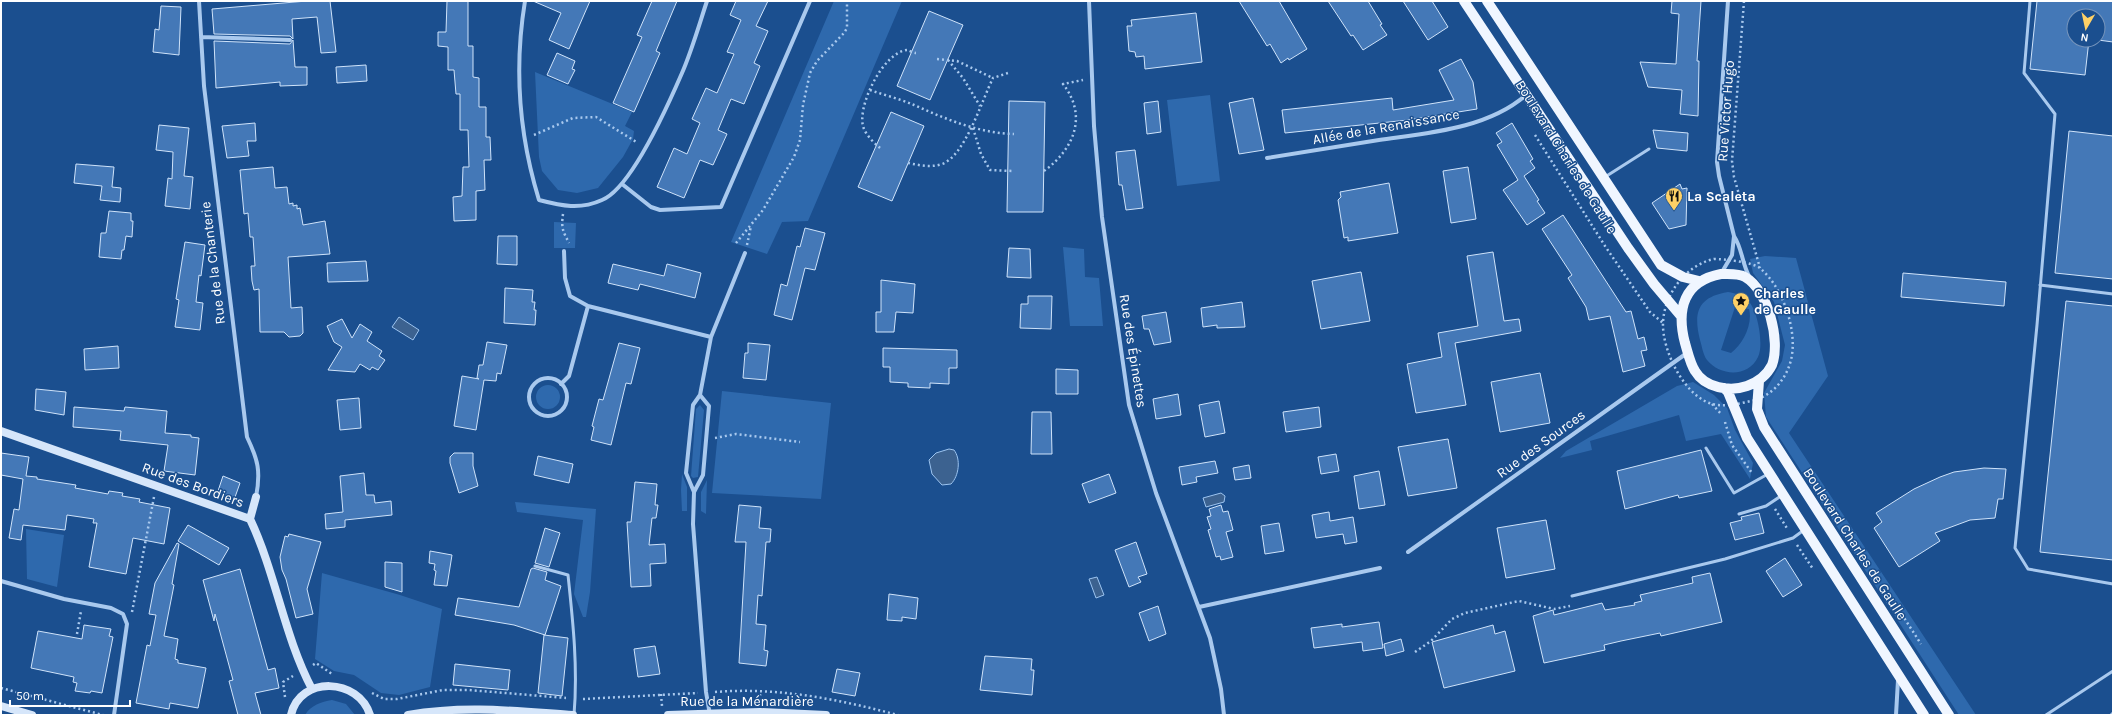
<svg xmlns="http://www.w3.org/2000/svg" width="2114" height="716" font-family="Karla,sans-serif">
<style>
.green{fill:#2e69ad;fill-rule:evenodd}
.water{fill:#3c6290;stroke:#9cc4f0}
.building{fill:#4478b7;stroke:#cfe3fa}
.lines{fill:none;stroke-linecap:round;stroke-linejoin:round}
.path{stroke:#a9c9ee;stroke-width:2.5;stroke-dasharray:2 3;stroke-linecap:butt}
.lane{stroke:#a9c9ee;stroke-width:3}
.street{stroke:#a9c9ee;stroke-width:4}
.secondary{stroke:#d6e6fa;stroke-width:8}
.primary{stroke:#f0f6ff;stroke-width:10}
.labels{text-anchor:middle;dominant-baseline:central;stroke-width:3;stroke-linejoin:round;paint-order:stroke}
.street-label{font-size:14px;fill:#fff;stroke:#1b4f8f}
.poi-label{font-size:14px;font-weight:bold;fill:#fff;stroke:#1b4f8f;text-anchor:start}
</style>
<rect width="100%" height="100%" fill="#1b4f8f"/>
<!-- green -->
<path class="green" d="M834,1H902L808,221L782,222L767,254L731,242Z
M535,72L632,112L625,126L634,131L633,139L623,157L598,188L577,193L558,190L542,171L539,157Z
M1210,95L1220,181L1177,186L1167,100Z
M554,222L576,223L575,248H554Z
M1063,247L1084,249L1085,277L1099,278L1103,326H1070Z
M1765,256L1796,258L1828,376L1789,433L1976,715H1959L1766,417L1764,393L1782,361L1785,345L1774,302L1753,273L1750,259Z
M1728,292C1736,293 1744,296 1749,302C1758,311 1764,346 1758,357C1748,378 1720,376 1707,360C1703,355 1702,346 1700,340C1693,312 1698,297 1728,292ZM1735,307L1749,309C1753,324 1743,344 1731,353L1721,350Z
M1693,382L1714,395L1727,408L1735,430L1753,463L1750,479L1721,434L1686,441L1679,415L1590,441L1592,450L1560,458L1566,451L1677,386Z
M536 397a12 12 0 1 1 24 0a12 12 0 1 1-24 0Z
M722,391L831,403L821,499L712,493Z
M700,405L704,410L698,477L693,478L691,476L696,409Z
M682,474L687,487V511H682L681,490Z
M707,480L706,514L701,511V492Z
M515,502L596,509L590,592L586,617H583L574,594L583,520L517,512Z
M26,529L64,535L57,587L27,579Z
M322,573L400,595L442,609L430,687L399,695L381,693L354,675L334,671L315,659Z
M332,700L346,704L355,715H305C311,705 321,702 332,700Z"/>
<!-- water -->
<path class="water" d="M399,317L419,330L413,340L392,327Z
M949,449L954,450C961,459 959,476 951,484L942,485L932,474L929,460L936,453Z
M1221,493L1225,496L1224,502L1206,507L1203,498Z
M1097,577L1104,595L1096,598L1089,579Z"/>
<!-- building -->
<path class="building" d="M307,1H330L336,52L321,53L317,17L292,19L293,39L290,36L214,34L212,9Z
M447,1H468V46H473V77L479,78V107H486V137H490L491,160H484L485,190L476,191V220L454,221L453,197L462,196L463,167H469L468,130H460V94H456L454,70H448V47L438,46V32H446Z
M533,1H590L569,49L549,40L561,13Z
M652,1H677L656,51L660,53L634,112L613,103L642,37L637,35Z
M736,1H768L756,26L768,31L754,63L760,66L744,104L731,99L718,130L727,134L713,165L700,160L684,198L657,187L674,148L687,154L700,123L692,119L706,88L717,93L734,54L727,52L741,20L730,15Z
M1239,1H1279L1307,49L1289,60L1288,58L1281,63L1270,44L1267,46Z
M1328,1H1368L1382,24L1380,25L1387,35L1363,50L1353,35L1351,36Z
M1403,1H1432L1448,27L1428,40Z
M1672,1H1701L1697,61H1699L1698,116L1680,114L1682,90L1648,87L1640,62L1676,64L1679,14L1671,13Z
M2037,1H2113V42L2098,40V16H2074V40H2089L2085,75L2030,69Z
M161,6L181,7L179,55L153,52L155,29L159,30Z
M929,11L963,25L930,100L897,86Z
M1196,13L1202,62L1145,69L1144,56L1136,57L1135,52L1129,51L1127,26H1132L1131,20Z
M293,40L295,67H307V85L280,86V82L216,88L214,41L290,44Z
M557,53L575,61L572,69L575,70L568,84L547,75Z
M1461,59L1473,82L1477,109L1408,120L1285,133L1282,110L1392,98L1393,110L1454,100L1439,70Z
M366,65L367,81L337,83L336,67Z
M1253,98L1264,150L1239,154L1229,103Z
M1009,101L1045,102L1043,212H1007Z
M1158,101L1161,132L1147,134L1144,103Z
M891,112L924,126L892,201L858,187Z
M255,123L256,141H247L249,156L227,158L222,126Z
M1512,123L1533,159L1530,161L1535,168L1524,176L1539,200L1537,201L1545,213L1527,225L1503,190L1518,180L1497,145L1502,142L1496,133Z
M159,125L189,128L184,176L193,177L190,209L165,206L168,178L172,179L173,152L156,150Z
M1653,130L1688,133L1687,151L1657,148Z
M2069,131L2113,136V279L2055,273Z
M1135,150L1143,208L1126,210L1122,185H1119L1116,152Z
M76,164L114,167L112,187L121,188L120,202L100,200L102,186L74,183Z
M273,167L275,188L287,187L289,204L293,203V206L297,205V209L300,208L303,225L325,221L330,254L288,257L291,308L302,307L303,333L300,336L289,337L284,332H260L259,289L254,290L252,281L251,266H255L253,237H250L248,213L244,214L240,170Z
M1468,167L1476,219L1451,223L1443,171Z
M1389,183L1398,233L1348,241V237L1344,238L1338,200L1341,197L1340,192Z
M1680,184L1682,189L1687,188L1686,225L1669,229L1652,203Z
M109,211L131,213V221H133L132,237L126,236L124,250H122L121,259L99,257L101,233H106Z
M1563,215L1626,312L1631,311L1638,339L1644,337L1647,350L1641,351L1645,366L1623,372L1610,316L1589,320L1586,307L1568,278L1572,275L1542,229Z
M805,228L825,233L815,270L805,268L792,320L774,315L781,284L787,286L797,246L800,247Z
M498,236H517V265L497,264Z
M185,242L205,245L201,276L199,275L196,302L203,303L200,330L175,327L179,300L176,299Z
M1009,248L1030,249L1031,278L1007,277Z
M1493,252L1504,321L1519,319L1521,331L1455,343L1466,405L1416,413L1407,364L1442,357L1438,333L1478,326L1467,256Z
M366,261L368,281L328,282L327,263Z
M613,264L664,276L667,264L701,273L695,298L640,284L638,290L608,283Z
M1361,272L1370,321L1321,329L1312,281Z
M1903,273L2006,282L2004,306L1901,297Z
M881,280L915,284L913,313L896,312L894,332H876V312H881Z
M505,288L533,290L532,302H535L534,310H536L535,325L504,323Z
M1028,296H1052L1051,329L1020,328L1021,304H1028Z
M2066,301L2113,306V560L2040,552Z
M1242,302L1245,327L1217,328V325L1203,327L1201,308Z
M1166,312L1171,342L1154,345L1149,329H1144L1142,316Z
M342,319L352,338L360,324L372,332L367,341L382,351L379,356L385,360L378,370L372,367L370,370L360,364L355,372L328,370L342,347L334,342L327,326Z
M487,342L507,345L501,374L497,373L496,381L484,380L476,430L454,426L462,376L479,379L477,378L479,365H483Z
M619,343L640,348L631,384L626,383L611,445L591,440L594,427L592,426L599,399L603,400Z
M748,343L770,345L766,380L743,378L745,353H748Z
M118,346L119,368L85,370L84,349Z
M883,348L957,350V368H949V384L930,383V388L908,387V383L890,382V367H883Z
M1056,369L1078,370V394H1056Z
M1540,373L1550,423L1500,432L1491,382Z
M36,389L66,392L64,415L35,410Z
M1178,394L1181,415L1156,419L1153,399Z
M359,398L361,428L340,430L337,400Z
M1219,401L1225,433L1205,437L1199,405Z
M74,407L124,411L125,407L167,411L165,433L191,435V437L199,438L195,475L164,471L168,445L120,440L121,431L73,427Z
M1319,407L1321,427L1286,432L1283,412Z
M1032,412H1051L1052,454H1031Z
M1448,439L1457,488L1408,496L1398,447Z
M1701,450L1712,491L1679,498L1678,495L1625,509L1617,471Z
M1,453L29,457L26,476L37,477V479L76,485L75,488L108,494L109,491L123,493L122,496L140,499L139,502L170,508L164,544L133,538L126,574L89,567L97,523H93L94,519L67,515L65,530L23,525L21,540L9,538L14,509L19,510L23,479L1,475Z
M454,453H473V466L478,486L459,493L450,463V457Z
M1336,454L1339,471L1321,474L1318,457Z
M538,456L573,464L569,483L534,475Z
M1215,461L1218,473L1196,477L1197,482L1182,485L1179,467Z
M1249,465L1251,478L1235,480L1233,468Z
M1984,468L2006,469L2003,499H1998L1995,518L1970,520L1935,533L1940,541L1899,567L1874,528L1882,522L1876,513L1914,489L1940,477L1954,472Z
M1379,471L1385,505L1359,509L1354,476Z
M364,473L366,495H374L375,503L391,501L392,515L345,520V527L326,529L325,514L343,512L340,476Z
M1109,474L1116,493L1089,503L1082,484Z
M223,476L240,483L234,500L217,494Z
M635,482L657,484L655,505H658L656,518H652L649,545L665,544L666,563L650,564L651,586L631,587L627,522H631Z
M739,505L761,507L759,528L771,529L770,542H766L762,596L758,595L756,624L766,625L764,650L768,651L766,666L739,663L746,542H735Z
M1221,505L1223,512L1228,511L1233,530L1226,532L1233,557L1221,560L1220,556L1216,557L1208,530L1211,529L1207,517L1211,516L1209,509Z
M1329,512L1330,521L1353,517L1357,542L1345,544L1343,534L1316,538L1312,515Z
M1759,513L1764,533L1735,540L1730,523L1742,520L1741,517Z
M1546,520L1555,569L1506,578L1497,528Z
M1279,523L1284,551L1265,554L1261,526Z
M188,525L229,548L219,565L178,541Z
M545,528L560,533L549,567L535,563Z
M289,534L321,542L307,589L313,614L296,618L286,579L282,570L280,557L285,536L288,537Z
M1136,542L1147,574L1138,577L1141,582L1129,587L1115,550Z
M177,543L179,544L172,584L174,585L164,636L178,639L175,659L178,660V663L206,668L198,708L170,703L169,709L136,703L147,645L150,646L156,615L149,614L155,583Z
M430,551L452,555L447,586L434,585L436,571L434,570L435,564L429,563Z
M1785,558L1802,585L1783,597L1766,571Z
M385,562L402,563V592L385,587Z
M533,568L547,572L545,580L561,586L545,635L514,625L455,615L458,598L519,607L531,569Z
M240,569L268,670L275,668L279,688L255,693L261,715H238L229,681L233,680L215,614L214,621L203,580Z
M1710,573L1722,622L1661,636L1660,633L1621,641L1604,645L1605,650L1544,663L1533,616L1553,610L1554,615L1602,603L1605,610L1635,605L1634,603L1642,601L1640,595L1693,583L1692,577Z
M889,594L918,598L916,619L902,617V621L887,620Z
M1158,606L1166,634L1149,641L1139,613Z
M1379,622L1383,648L1363,651L1362,642L1314,648L1311,628L1342,624V627Z
M84,625L111,629L109,636L113,637L102,693L91,691L90,693L75,691L77,683L73,682L74,677L31,668L38,631L82,639Z
M1493,625L1495,634L1505,631L1515,671L1444,688L1432,642Z
M544,635L568,638L562,696L538,693Z
M1401,639L1404,651L1386,656L1384,644Z
M655,646L660,674L638,677L634,649Z
M985,656L1032,659L1031,670H1034L1032,695L980,690Z
M455,664L510,670L508,690L453,685Z
M837,669L860,673L855,696L832,692Z"/>
<g class="lines">
<!-- path -->
<path class="path" d="M1744,1L1732,161L1734,177L1760,268
M937,59L957,61L993,78
M948,60L963,78L980,106
M870,90C884,95 900,99 914,105C946,119 978,133 1014,134
M973,128L981,154L990,170L1013,171
M534,135L573,118L596,117L638,143
M1535,135L1605,246L1650,312L1663,323
M880,148C874,143 867,136 864,129C855,109 883,52 907,50C909,50 913,53 916,53
M908,163C919,165 930,168 942,164C965,156 982,100 993,78L1008,73
M1044,171C1074,149 1088,116 1063,84L1083,80
M563,214C561,229 563,231 569,243
M736,243L763,210L794,157L800,140L803,105L810,73L817,61L844,33L847,28V1
M747,245L751,226
M1714,259C1724,259 1754,262 1761,269C1783,288 1798,331 1791,360C1786,380 1771,397 1751,401C1738,404 1725,407 1712,404C1684,396 1662,350 1663,323C1664,294 1686,265 1714,259Z
M1712,404L1722,415
M1725,422L1732,445L1752,473
M715,438L736,434L800,442
M1775,509L1788,530
M1797,545L1813,569
M1899,610L1921,644
M132,612L154,497
M77,634L81,611
M1415,652L1431,641L1452,619L1465,613L1519,601L1554,609L1570,606
M313,665L316,663L332,674
M1,688L103,715
M715,692C778,687 837,699 898,715
M372,693L384,699H397L443,690H469L566,698
M661,694L662,706
M285,697L283,682L293,676
M583,699L698,693
M760,701V691"/>
<!-- lane -->
<path class="lane" d="M2030,1L2024,73L2055,114L2037,325L2015,548L2028,569L2113,584
M1605,177L1649,149
M2040,285L2113,294
M1706,448L1734,493L1768,474
M1739,514L1766,506L1781,496
M535,566L568,575C573,622 578,668 574,715
M1572,596L1725,559L1793,538L1804,530
M2046,715L2113,671
M2111,715L2113,713"/>
<!-- street -->
<path class="street" d="M199,1L204,86L247,437C258,460 261,471 256,497
M525,1C514,68 519,135 539,200C562,206 580,210 602,200C632,188 669,103 682,73C692,50 699,25 707,1
M1089,1L1094,126L1102,217L1129,405L1156,493L1210,638L1221,689L1224,715
M1728,1L1717,162L1719,176L1734,236C1742,248 1742,263 1749,276
M201,37L290,40
M1267,158C1305,152 1342,146 1379,140C1427,133 1487,129 1526,95
M622,184L651,207L660,210L721,207L810,1
M564,251L565,278L570,296L588,306L711,337
M1722,272L1732,255L1734,236
M529 397a19 19 0 1 1 38 0a19 19 0 1 1-38 0Z
M561,384L569,376L588,306
M694,492L703,475L709,406L700,395
M1408,552L1687,353
M1,581L64,599L111,608L123,614L127,624L114,715
M1199,607L1380,568
M710,715L706,692L693,524L694,492L686,473L693,405L700,395L711,337L745,253
M1896,715L1898,680"/>
<!-- secondary -->
<path class="secondary" d="M1,431L250,519C276,574 284,636 312,689
M250,519L256,497
M1,706L32,715
M291,715C300,675 359,678 370,715
M408,715C465,705 515,711 573,715
M668,715L760,712L826,715"/>
<!-- primary -->
<path class="primary" d="M1464,1L1628,248L1654,284L1681,316
M1487,1L1661,265L1683,277L1699,281
M1721,274C1729,274 1738,273 1745,277C1768,290 1781,341 1772,365C1767,375 1758,382 1747,386C1730,392 1705,388 1695,371C1690,363 1688,353 1685,343C1676,309 1684,281 1721,274Z
M1759,381L1757,409L1764,427L1949,715
M1724,388L1728,392L1747,438L1924,715"/>
</g>
<!-- icons -->
<defs>
<g id="restaurant-pin" transform="scale(0.9)"><path d="M0 17L-7.5 6A9.5 9.5 0 1 1 7.5 6Z" fill="#ffd166" stroke="#1b4f8f"/><path d="M-5-6h1v4h1v-4h1v4h1v-4h1v5L-1.5 .5V6h-2V.5L-5-1ZM5-6V6H3V1.5H1.5Q1.5-4 5-6Z" fill="#111"/></g>
<g id="sight-pin" transform="scale(0.9)"><path d="M0 17L-7.5 6A9.5 9.5 0 1 1 7.5 6Z" fill="#ffd166" stroke="#1b4f8f"/><path d="M0-6L1.8-2.2L6-1.7L2.9 1.2L3.7 5.4L0 3.3L-3.7 5.4L-2.9 1.2L-6-1.7L-1.8-2.2Z" fill="#111"/></g>
</defs>
<g fill-rule="evenodd">
<use href="#restaurant-pin" x="1674" y="196"/>
<use href="#sight-pin" x="1741" y="301"/>
</g>
<g class="labels">
<!-- street labels -->
<g class="street-label">
<text transform="translate(1726 111) rotate(-86)">Rue Victor Hugo</text>
<text transform="translate(1386 127) rotate(-10)">Allée de la Renaissance</text>
<text transform="translate(1566 157) rotate(58)">Boulevard Charles de Gaulle</text>
<text transform="translate(213 263) rotate(-97)">Rue de la Chanterie</text>
<text transform="translate(1133 351) rotate(81)">Rue des Épinettes</text>
<text transform="translate(1541 444) rotate(-36)">Rue des Sources</text>
<text transform="translate(193 485) rotate(20)">Rue des Bordiers</text>
<text transform="translate(1855 544) rotate(57)">Boulevard Charles de Gaulle</text>
<text x="747" y="701">Rue de la Ménardière</text>
</g>
<!-- poi labels -->
<g class="poi-label">
<text x="1687" y="196">La Scaleta</text>
<text x="1754" y="293">Charles<tspan x="1754" dy="16">de Gaulle</tspan></text>
</g>
</g>
<!-- border -->
<rect width="2114" height="716" fill="none" stroke="#ffffff" stroke-width="4"/>
<!-- north arrow -->
<g transform="translate(2086 28) rotate(189)"><circle r="19" fill="#1b4f8f" stroke="#7695bc"/>
<path d="M0-3L7 15L0 10L-7 15Z" fill="#ffd166"/>
<text y="-6" font-size="11" font-weight="bold" text-anchor="middle" fill="#ffffff">N</text>
</g>
<!-- scale -->
<path d="M10 700v6h120v-6" fill="none" stroke="#ffffff" stroke-width="2"/>
<text x="16" y="700" font-size="12" fill="#ffffff" stroke="#1b4f8f" stroke-width="3" paint-order="stroke">50 m</text>
</svg>
